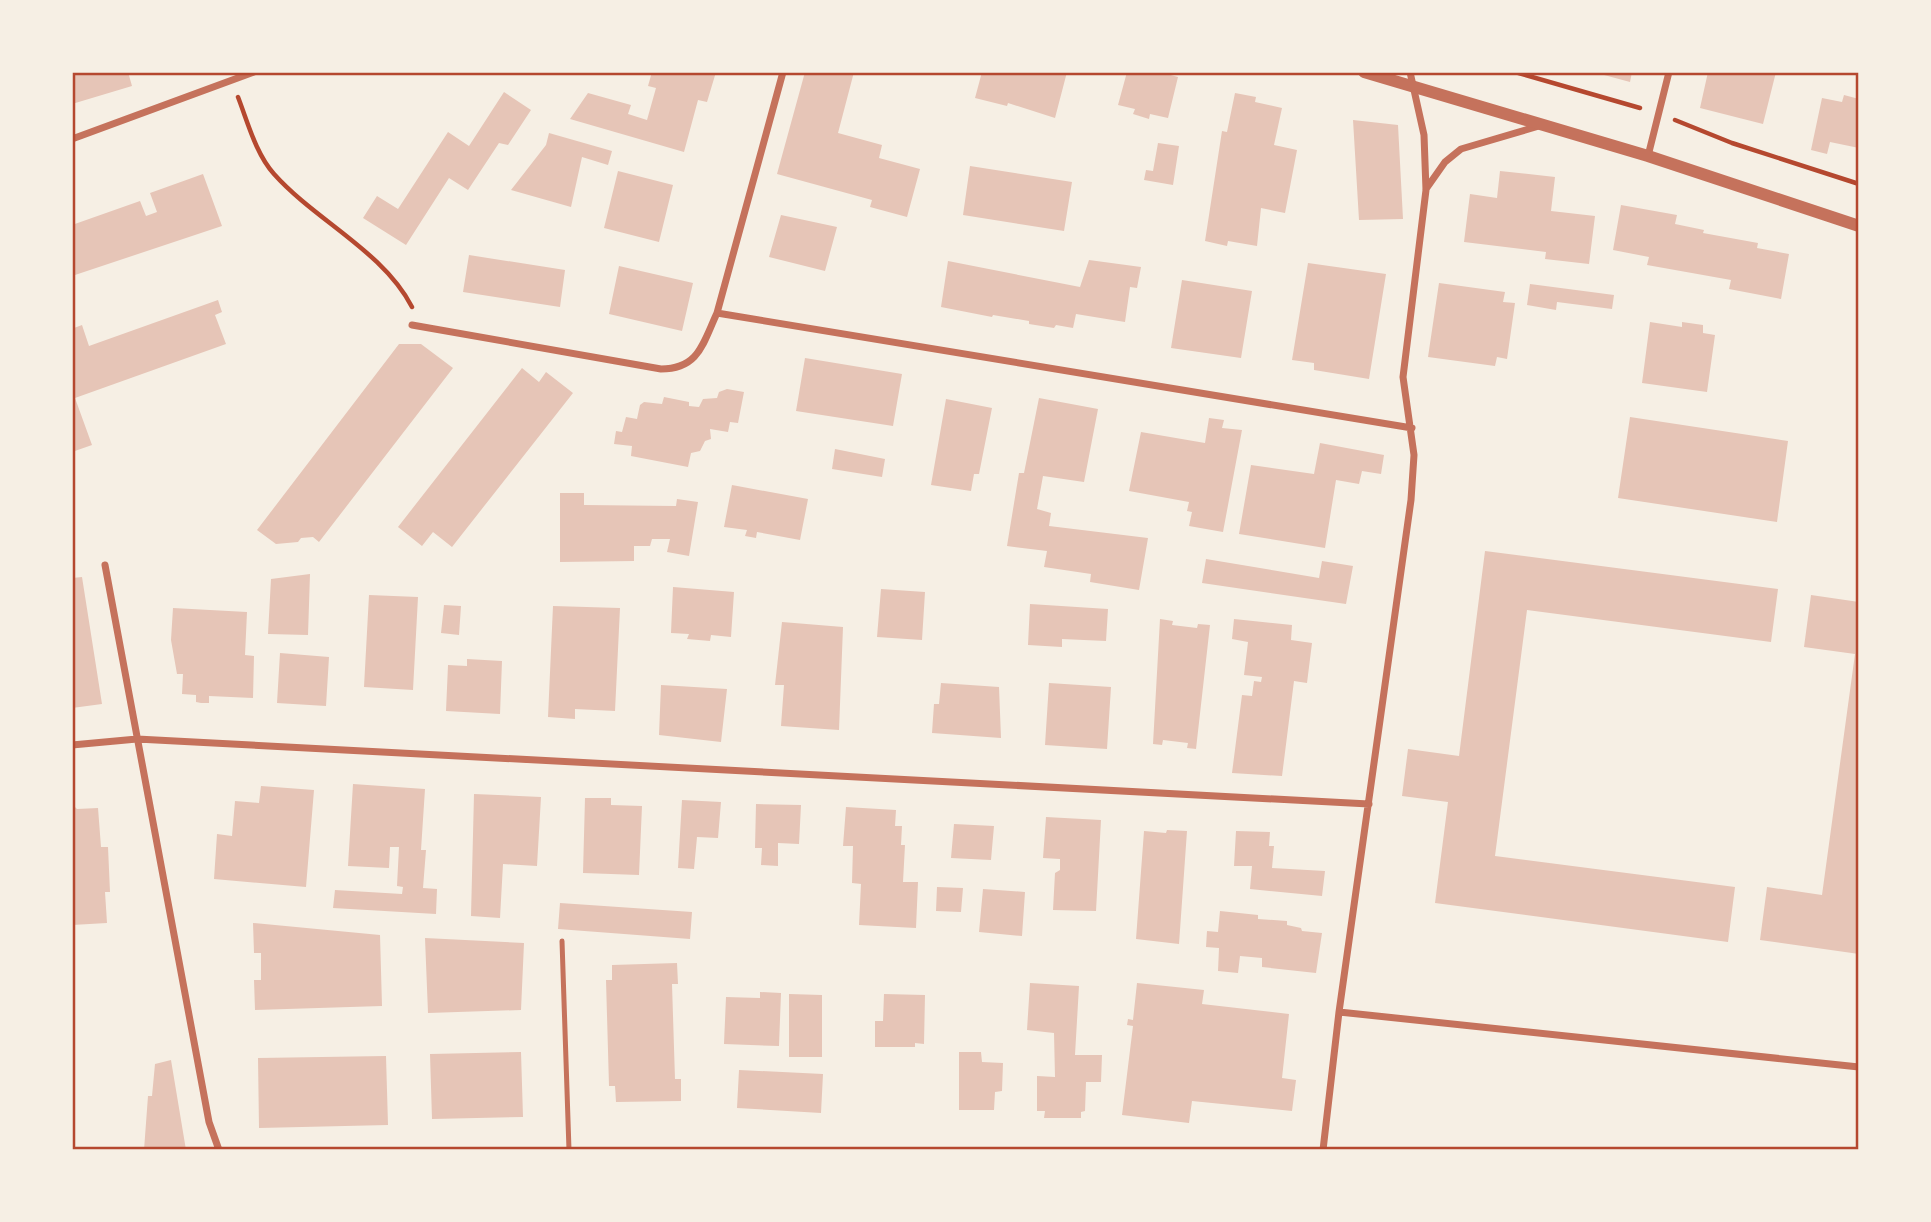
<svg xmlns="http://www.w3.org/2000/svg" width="1931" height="1222" font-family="'Fira Sans',sans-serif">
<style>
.building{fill:#e6c5b7}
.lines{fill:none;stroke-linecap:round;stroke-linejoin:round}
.path{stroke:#b5482f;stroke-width:4.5}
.service{stroke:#c5725c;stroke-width:5}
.minor{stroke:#c5725c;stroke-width:7}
.tertiary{stroke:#c5725c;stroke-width:12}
.neatline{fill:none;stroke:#b5482f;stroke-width:2.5}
</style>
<rect width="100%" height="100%" fill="#f6efe4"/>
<!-- building -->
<path class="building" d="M72,72H128L132,86L72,104Z
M652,72H716L707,102L698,100L684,152L570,119L588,93L631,105L628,114L647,120L656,88L648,86Z
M805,72H854L838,133L882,145L879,158L920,169L907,217L870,207L872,200L777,174Z
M982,72H1067L1055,118L1008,103L1007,106L975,98Z
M1127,72H1168L1167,74L1178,77L1168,118L1150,114L1149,119L1133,114L1135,109L1118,105Z
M1593,72H1632L1630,82Z
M1708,72H1776L1763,124L1700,108Z
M504,92L531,110L508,145L499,143L468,190L449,178L406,245L363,218L377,196L398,209L448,132L469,146Z
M1235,93L1256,97L1255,102L1282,108L1274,145L1297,150L1285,213L1261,208L1257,246L1228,241L1227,246L1205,241L1222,131L1227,132Z
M1844,95L1859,99V148L1830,142L1827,154L1811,150L1822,98L1842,102Z
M1353,120L1398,125L1403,219L1359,220Z
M549,133L612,151L608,165L582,157L571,207L511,190L546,145Z
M1158,143L1179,146L1173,185L1144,180L1146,170L1153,171Z
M970,166L1072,182L1064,231L963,215Z
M618,171L673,185L659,242L604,228Z
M1500,171L1555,177L1551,211L1595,216L1589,264L1545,259L1546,252L1464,242L1470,194L1497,198Z
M203,174L222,226L72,276V225L140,201L146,216L157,212L150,193Z
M1621,205L1677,215L1675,224L1704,230L1703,233L1758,243L1757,248L1789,254L1781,299L1729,289L1731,280L1647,265L1649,257L1613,250Z
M781,215L837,227L825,271L769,257Z
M469,255L565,270L560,307L463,292Z
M1089,260L1141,267L1137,288L1130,287L1125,322L1076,314L1073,328L1056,325L1054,328L1029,324V321L993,315L992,317L941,307L948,261L1080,287Z
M1308,263L1386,274L1369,379L1314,370V363L1292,360Z
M619,266L693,283L682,331L609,314Z
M1182,280L1252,291L1241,358L1171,348Z
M1439,283L1505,292L1503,302L1515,303L1507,359L1497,357L1495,366L1428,357Z
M1530,284L1614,295L1612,309L1557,302L1556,310L1527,305Z
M218,300L222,312L215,315L226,344L75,398L92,445L72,452V323L74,328L82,325L89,346Z
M1650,322L1682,327V322L1703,325V333L1715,335L1707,392L1642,383Z
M399,344H421L453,368L319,542L313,537L301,538L298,542L276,544L257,530Z
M805,358L902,374L893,426L796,411Z
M522,368L539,382L546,372L573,393L452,547L433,532L422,546L398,527Z
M727,389L744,392L738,423L730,422L728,432L710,429L711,439L705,441L700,451L691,453L688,467L631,456L632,446L614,444L616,431L622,432L626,417L637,419L640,405L644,402L662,404L664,397L689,402V406L699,407L703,399L717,398L719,392Z
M1039,398L1098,409L1084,482L1043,476L1037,509L1051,513L1049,526L1148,538L1139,590L1090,582L1091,574L1044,567L1047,551L1007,546L1019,473H1024Z
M946,399L992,408L979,474H974L971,491L931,485Z
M1630,417L1788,441L1777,522L1618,498Z
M1209,418L1224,420L1222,428L1242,430L1223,532L1189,526L1192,512L1187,511L1189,502L1129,491L1141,432L1205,443Z
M1320,443L1384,455L1381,474L1362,471L1359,484L1336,480L1325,548L1239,534L1251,465L1314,474Z
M835,449L885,459L882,477L832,469Z
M732,485L808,499L800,540L757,532L756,538L745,536L747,530L724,527Z
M560,493H584V505L676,506L677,499L698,502L689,556L667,552L670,539H652L650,546H634V561L560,562Z
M1485,551L1778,589L1771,642L1527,610L1495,856L1735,887L1728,942L1435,903L1448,802L1402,796L1408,749L1459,756Z
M1206,559L1319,578L1322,561L1353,566L1346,604L1202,583Z
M310,574L308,635L268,634L271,579Z
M82,577L102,704L72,708V578Z
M673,587L734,592L731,637L711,635L710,641L687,639L689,634L671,633Z
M881,589L925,592L922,640L877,637Z
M369,595L418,597L413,690L364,687Z
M1811,595L1859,602V954L1760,940L1767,887L1822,895L1855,654L1804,647Z
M1030,604L1108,609L1106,641L1062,639V647L1028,645Z
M444,605L461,606L459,635L441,633Z
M553,606L620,608L615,711L575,709V719L548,717Z
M173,608L247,612L245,655L254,656L253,698L209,696V703H201L196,702V695L182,694L183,674H177L171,640Z
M1160,619L1173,621L1172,625L1197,628L1198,624L1210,625L1196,749L1187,748L1188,743L1163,740L1162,745L1153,744Z
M1234,619L1292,625L1291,640L1312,643L1307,683L1294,681L1282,776L1232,773L1242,695L1252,696L1254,681L1261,682L1262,677L1244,675L1248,642L1232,639Z
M782,622L843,627L839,730L781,726L784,685H775Z
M280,653L329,657L326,706L277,703Z
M467,659L502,661L500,714L446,711L448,665L467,666Z
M941,683L999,687L1001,738L932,733L934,704H939Z
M1049,683L1111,687L1107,749L1045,745Z
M661,685L727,689L721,742L659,735Z
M353,784L425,789L421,850H426L423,888L437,889L436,914L333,908L335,890L402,894L403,887L397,886L399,847H390L389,868L348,866Z
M261,786L314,790L306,887L214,879L217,834L232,836L235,801L259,803Z
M474,794L541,797L537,866L503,864L500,918L471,916Z
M585,798H611V805L642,806L639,875L583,873Z
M682,800L721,802L718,838L697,837L694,869L678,868Z
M72,804L77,809L98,808L101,847H108L110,892H105L107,923L72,925Z
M756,804L801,805L799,844L778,843V866L761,865L762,848H755Z
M846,807L896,810L895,826H902L901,845H905L903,882H918L916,928L859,925L861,884L852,883L853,846H843Z
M1046,817L1101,820L1096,911L1053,910L1055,873L1060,870V859L1043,858Z
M954,824L994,826L991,860L951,858Z
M1167,830L1187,831L1179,944L1136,939L1144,831L1166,833Z
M1236,831L1270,832L1269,846H1274L1272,868L1325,871L1322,896L1250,889L1252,866H1234Z
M937,887L963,888L961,912L936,911Z
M983,889L1025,892L1022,936L979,932Z
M560,903L692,912L690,939L558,929Z
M1220,911L1258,915V919L1287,921V925L1301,928L1302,931L1322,933L1316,973L1262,967V958L1240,956L1238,973L1218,971L1219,948L1206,947L1207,931L1218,932Z
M253,923L380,935L382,1006L255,1010L254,980H261V953H254Z
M425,938L524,943L521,1010L428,1013Z
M677,963L678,984H672L675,1079H681V1101L616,1102L615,1086H609L606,980H612V965Z
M1030,983L1079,986L1075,1055H1102L1101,1082H1086L1085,1111L1081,1112V1118H1044L1045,1111H1037V1076L1055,1077L1054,1033L1027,1030Z
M1137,983L1204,990L1202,1004L1289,1014L1282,1078L1296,1080L1292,1111L1192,1101L1189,1123L1122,1115L1133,1026L1127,1025L1128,1019L1133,1020Z
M760,992L781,993L779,1046L724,1044L726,997L760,998Z
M789,994L822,995V1057H789Z
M884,994L925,995L924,1044L915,1043V1047H875V1021H883Z
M521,1052L523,1117L432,1119L430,1054Z
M959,1052H981L982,1062L1003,1063L1002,1091L995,1092L994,1110H959Z
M386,1056L388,1125L259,1128L258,1058Z
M171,1060L186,1150H144L148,1096H152L155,1064Z
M739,1070L823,1074L821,1113L737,1108Z"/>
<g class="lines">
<!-- path -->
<path class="path" d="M1515,72L1640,108
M238,97C248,123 256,154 274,174C316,221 383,251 412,307
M1675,120L1732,143L1859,184"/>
<!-- service -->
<path class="service" d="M562,941L569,1150"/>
<!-- minor -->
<path class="minor" d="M72,139L254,72
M1648,156L1669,72
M1426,189L1445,162L1461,149L1539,126
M717,313L783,72
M412,325L661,369C699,369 703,343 717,313L1412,428
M105,565L209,1122L219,1150
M72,745L137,739L1369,804
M1339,1012L1859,1067
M1323,1150L1339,1012L1411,500L1414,455L1403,377L1426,190L1424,135L1410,72"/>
<!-- tertiary -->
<path class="tertiary" d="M1364,72L1648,156L1859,226"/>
</g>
<!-- border -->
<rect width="1931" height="1222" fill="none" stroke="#f6efe4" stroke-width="147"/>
<rect x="74" y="74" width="1783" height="1074" class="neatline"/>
</svg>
